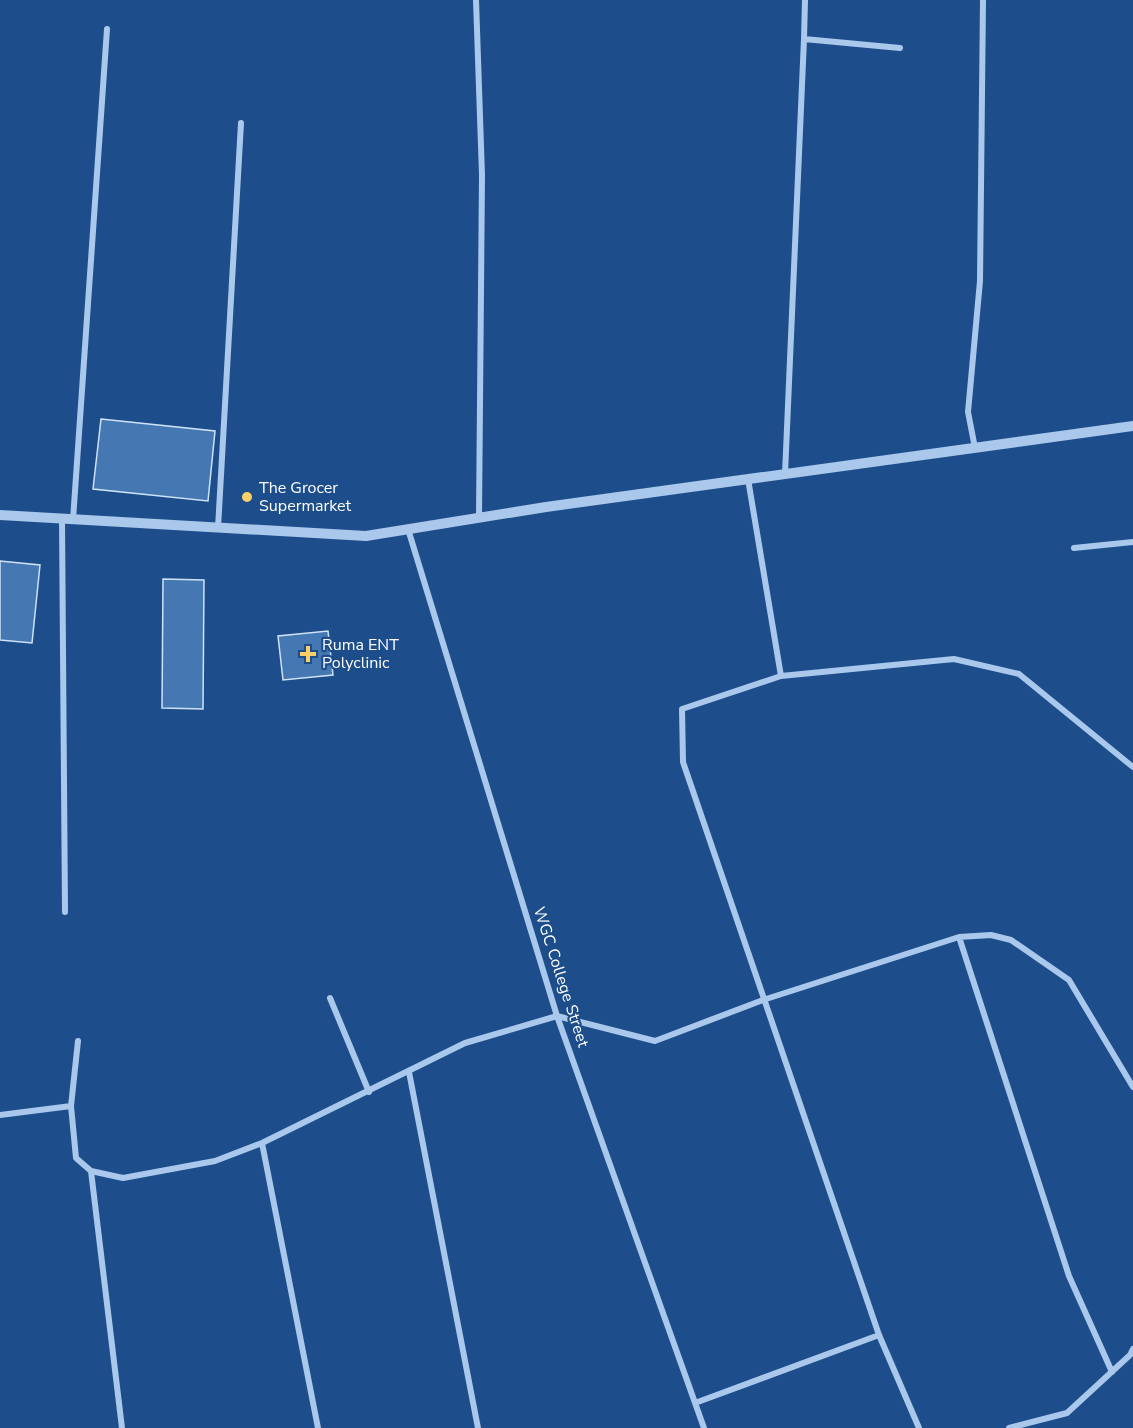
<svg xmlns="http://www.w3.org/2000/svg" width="1133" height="1428" font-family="'Nunito Sans',sans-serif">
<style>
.building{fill:#4577b3;stroke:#cee2f9;stroke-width:1.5}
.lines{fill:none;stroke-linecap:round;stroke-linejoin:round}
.minor{stroke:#a9c8ec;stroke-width:6}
.tertiary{stroke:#a9c8ec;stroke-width:10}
.poi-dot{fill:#fcd067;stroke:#1d4e8b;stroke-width:2}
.labels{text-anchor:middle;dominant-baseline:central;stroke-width:4.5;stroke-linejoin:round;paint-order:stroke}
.poi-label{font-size:16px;fill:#fff;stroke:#1d4e8b;text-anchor:start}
.street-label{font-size:16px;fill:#fff;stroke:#1d4e8b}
</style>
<rect width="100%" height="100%" fill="#1d4e8b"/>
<!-- building -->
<path class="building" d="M101,419L215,431L208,501L93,489Z
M0,561L40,565L32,643L0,640Z
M163,579L204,580L203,709L162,708Z
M328,631L333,675L283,680L278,636Z"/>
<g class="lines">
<!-- minor -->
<path class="minor" d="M476,0L482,175L479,517
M805,0L804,39L900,48
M975,448L968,412L980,281L983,0
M785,474L804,39
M748,479L781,676
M62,519L65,912
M73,520L107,29
M218,528L241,123
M408,529L557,1016L704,1428
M1074,548L1133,542
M959,937L1069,1276L1112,1372
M330,998L369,1092
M78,1041L71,1106L76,1158L91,1171L123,1178L215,1161L262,1143L465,1043L557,1016L655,1041L763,1000L959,937L991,935L1011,940L1069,980L1133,1087
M409,1072L478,1428
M0,1115L71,1106
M262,1143L318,1428
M91,1171L122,1428
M695,1403L879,1335
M919,1428L879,1335L683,762L682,709L781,676L954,659L1019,674L1133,767
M1009,1428L1067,1413L1130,1355L1133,1349"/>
<!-- tertiary -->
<path class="tertiary" d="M0,515L366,536L546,507L1133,426"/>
</g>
<!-- markers -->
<g class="poi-dot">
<circle cx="247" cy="497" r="6"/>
<path d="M305 645h6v6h6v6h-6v6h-6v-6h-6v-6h6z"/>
</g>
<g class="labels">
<!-- poi labels -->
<g class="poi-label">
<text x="259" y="488">The Grocer<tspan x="259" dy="18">Supermarket</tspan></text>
<text x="322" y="645">Ruma ENT<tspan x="322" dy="18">Polyclinic</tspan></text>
</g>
<!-- street labels -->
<g class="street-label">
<text transform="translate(561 977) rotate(72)">WGC College Street</text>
</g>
</g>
</svg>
